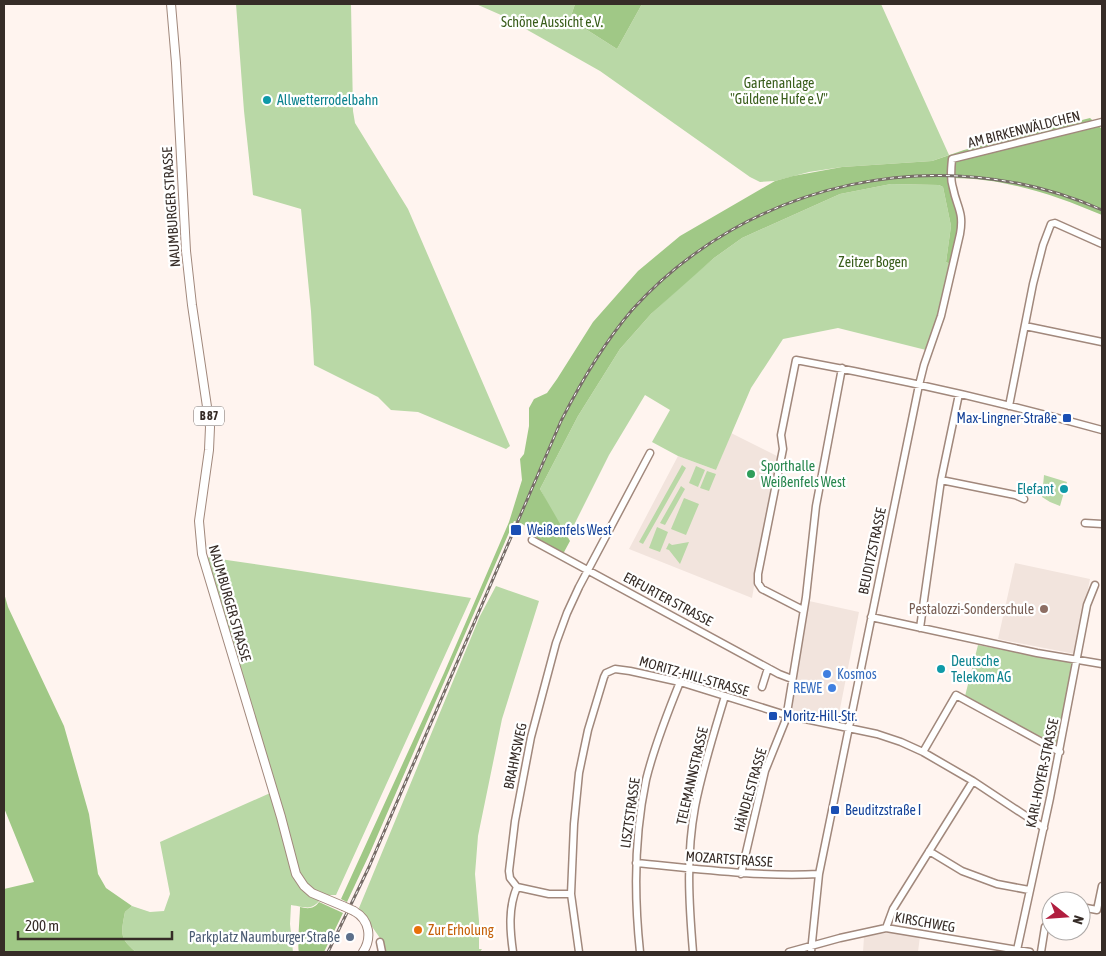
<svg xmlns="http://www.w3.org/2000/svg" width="1106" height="956" font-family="'Asap Condensed',sans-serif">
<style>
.built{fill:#f2e4dd}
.green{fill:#b9d8a6}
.forest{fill:#a0c886}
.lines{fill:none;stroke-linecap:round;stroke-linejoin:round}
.minor-casing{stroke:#a1887c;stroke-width:9}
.major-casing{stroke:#a1887c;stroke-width:10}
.minor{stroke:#fff;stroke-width:6}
.major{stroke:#fff;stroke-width:8}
.rail-casing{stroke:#776d68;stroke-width:3}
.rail{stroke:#fff;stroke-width:1;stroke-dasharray:4;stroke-linecap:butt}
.major-bridge-casing{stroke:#a1887c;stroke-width:10;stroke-linecap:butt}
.major-bridge{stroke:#fff;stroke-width:8}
.culture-dot{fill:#0f9aa8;stroke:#fff;stroke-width:2}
.transit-dot{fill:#1a4fb4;stroke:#fff;stroke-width:2}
.leisure-dot{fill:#2e9e5b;stroke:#fff;stroke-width:2}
.education-dot{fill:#8d6e63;stroke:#fff;stroke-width:2}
.shop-dot{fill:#3f7fe0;stroke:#fff;stroke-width:2}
.food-dot{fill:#e8710a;stroke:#fff;stroke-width:2}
.service-dot{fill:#5c6f8a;stroke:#fff;stroke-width:2}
.labels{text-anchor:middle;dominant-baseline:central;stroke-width:4.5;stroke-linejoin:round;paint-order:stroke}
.shield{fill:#fff;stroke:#726b68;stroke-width:1}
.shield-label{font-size:12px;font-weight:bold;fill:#362c27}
.park-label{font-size:14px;fill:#395d1b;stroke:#fff}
.culture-label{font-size:14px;fill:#0d838f;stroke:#fff;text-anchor:start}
.street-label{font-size:14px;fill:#362c27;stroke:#fff}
.transit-label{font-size:14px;fill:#164399;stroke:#fff;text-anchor:start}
.leisure-label{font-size:14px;fill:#27864d;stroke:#fff;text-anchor:start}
.education-label{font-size:14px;fill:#785e54;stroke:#fff;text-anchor:end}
.shop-label{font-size:14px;fill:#366cbe;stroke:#fff;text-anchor:start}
.food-label{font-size:14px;fill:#c56008;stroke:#fff;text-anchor:start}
.service-label{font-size:14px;fill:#4e5e75;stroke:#fff;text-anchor:end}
</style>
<rect width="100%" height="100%" fill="#fff4ef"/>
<!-- built -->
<path class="built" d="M731,433L777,456L752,598L629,549L678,456L716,470Z
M1015,563L1090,579L1075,654L998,639Z
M809,601L859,612L837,724L795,715L790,712V707Z
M891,932L920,936L918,952H863L864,937Z"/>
<!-- green -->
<path class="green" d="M236,4H351L353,111L355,123L408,209L510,446L506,449L418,412L391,410L378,397L314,365L311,311L301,209L253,195L244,111Z
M476,4H575L570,19L617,49L642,4H881L949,155L932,161L842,167L809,172L775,181L760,182L750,177L600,71L501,15Z
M891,184L939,185L943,187L951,226L946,262L950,264L936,327L926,350L838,328L783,339L751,388L716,470L678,456L652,442L670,410L645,395L609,455L568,537L551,510L540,489L578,416L620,349L651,314L688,280L714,258L742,238L840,194Z
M682,465L686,468L643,544L639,542Z
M696,466L705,470L698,487L689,483Z
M707,471L716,474L709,491L700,488Z
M1044,475L1067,482L1060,506L1050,502L1042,497Z
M681,486L685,489L665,525L660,523Z
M684,498L699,504L686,535L671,529Z
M657,527L668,532L660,552L649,548Z
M689,542L680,564L669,550L666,549L669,543L672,545Z
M206,557L301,571L471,598L336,895H324C312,911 310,908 291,905L290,924L293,952H136C119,938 121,933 125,912L132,906L150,912L164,911L170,894L160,842L277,790Z
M496,586L539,601L502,719L478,836L475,874L479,921V949H482L480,952H384L382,941L359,908L480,616Z
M978,645L1073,663L1056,750L965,696Z"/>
<!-- forest -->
<path class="forest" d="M575,4H642L617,49L570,19Z
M1090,118L1102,129V215C1053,194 1001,177 947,178L951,189L959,221L950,264L946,262L951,226L943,187L939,185L891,184L840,194L742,238L714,258L651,314L620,349L578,416L540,489L570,541L563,554L539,542C534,530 527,525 514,521L369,855L347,902L341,899L444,673L509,522L522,480L520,459L524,454L529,426V408L534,399L547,393L557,379L593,322L638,271L680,236L775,181L793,176L842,167L932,161L964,150Z
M4,593L8,607L64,726L89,814L98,874L106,888L132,906L125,912C121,933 119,938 136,952H4V889L34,882L4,808Z
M319,902L343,913L324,952H299C297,947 300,915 300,907C308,909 314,909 319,902Z"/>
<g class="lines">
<!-- minor casing -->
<g class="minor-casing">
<path id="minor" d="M1025,326L1102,342
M1009,406L1033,284L1043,245L1051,224L1055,223L1102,244
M941,480L1015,495L1024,499
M1085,523L1102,524
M532,540L779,674L792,679
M803,610L762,589L758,583V574L783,449L781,435L796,360C899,379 1002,402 1102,430
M871,617L1037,653L1102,664
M920,628L941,480L959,394
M762,687L768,668
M923,752L956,695L1060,752
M929,851L962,871L997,884L1029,890
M636,863C698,869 758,877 819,874
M741,874L765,771L786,719L806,597L816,506L842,368
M517,887L549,894H571
M1081,907L1097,910L1102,886
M886,928L893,909L973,781
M380,942L382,952
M1017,950L1050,798L1087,605L1095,585
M513,952C510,931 508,908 517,887L510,878L509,871L515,821L531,737L556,643L567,613L579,587L650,453
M579,952L571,894L574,824L579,773L588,730L604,677L606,673L615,669L630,671L680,682L786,715L877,734L901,742L923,752L973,781L1044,828
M640,952C634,895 634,837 646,780C654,747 667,714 680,682
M693,952C689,904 686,856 695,807C702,770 714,733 725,696
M789,952L840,938L886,928L1030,952
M811,952L819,874L919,385L924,365L941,316L960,234C964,212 957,208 953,188C950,179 951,169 952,159L1102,122
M1041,952L1045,927L1051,920"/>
</g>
<!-- major casing -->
<g class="major-casing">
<path id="major" d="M171,4L176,63L186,251L192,305L210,427L209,450L199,521L202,554L281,817L296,874L304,886L312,893L343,906
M354,911C370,920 372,938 363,952"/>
</g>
<!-- minor -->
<use href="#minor" class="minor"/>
<!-- major -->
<use href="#major" class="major"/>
<!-- rail casing -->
<g class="rail-casing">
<path id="rail" d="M328,952L369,867L561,421C581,382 603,344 632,310C749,180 943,139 1102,210"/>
</g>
<!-- rail -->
<use href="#rail" class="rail"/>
<!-- major-bridge casing -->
<g class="major-bridge-casing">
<path id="major-bridge" d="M343,906L354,911"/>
</g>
<!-- major-bridge -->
<use href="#major-bridge" class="major-bridge"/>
</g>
<!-- markers -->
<g class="culture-dot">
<circle cx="267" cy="100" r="5"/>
<circle cx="1064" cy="489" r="5"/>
<circle cx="941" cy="669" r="5"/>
</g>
<g class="transit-dot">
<rect x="1062" y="413" width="10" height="10" rx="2.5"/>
<rect x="510" y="524" width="12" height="12" rx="2.5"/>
<rect x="768" y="711" width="10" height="10" rx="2.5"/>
<rect x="830" y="805" width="10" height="10" rx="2.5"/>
</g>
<circle class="leisure-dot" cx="751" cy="474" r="5"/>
<circle class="education-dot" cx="1044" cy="609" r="5"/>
<g class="shop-dot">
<circle cx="827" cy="674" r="5"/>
<circle cx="832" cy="688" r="5"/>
</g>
<circle class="food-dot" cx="418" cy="930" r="5"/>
<circle class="service-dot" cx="350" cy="937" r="5"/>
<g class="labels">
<!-- shield labels -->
<rect class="shield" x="194" y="406.5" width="30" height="19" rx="4"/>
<g class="shield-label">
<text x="209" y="416">B 87</text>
</g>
<!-- park labels -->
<g class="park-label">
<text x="552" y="22">Schöne Aussicht e.V.</text>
<text x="779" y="83">Gartenanlage<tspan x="779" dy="16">"Güldene Hufe e.V"</tspan></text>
<text x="873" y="262">Zeitzer Bogen</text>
</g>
<!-- culture labels -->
<g class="culture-label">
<text x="277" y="100">Allwetterrodelbahn</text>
<text x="1054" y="489" text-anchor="end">Elefant</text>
<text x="951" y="661">Deutsche<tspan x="951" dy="16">Telekom AG</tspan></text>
</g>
<!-- street labels -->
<g class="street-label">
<text transform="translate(1024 129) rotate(-14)">AM BIRKENWÄLDCHEN</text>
<text transform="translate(171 207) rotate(-94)">NAUMBURGER STRASSE</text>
<text transform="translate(872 551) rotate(-78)">BEUDITZSTRASSE</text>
<text transform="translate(668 599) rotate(28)">ERFURTER STRASSE</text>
<text transform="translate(230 603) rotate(74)">NAUMBURGER STRASSE</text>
<text transform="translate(694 676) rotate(16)">MORITZ-HILL-STRASSE</text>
<text transform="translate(515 756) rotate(-78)">BRAHMSWEG</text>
<text transform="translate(1042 773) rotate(-78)">KARL-HOYER-STRASSE</text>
<text transform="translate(692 776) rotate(-77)">TELEMANNSTRASSE</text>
<text transform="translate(750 790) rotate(-74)">HÄNDELSTRASSE</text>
<text transform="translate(630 813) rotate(-82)">LISZTSTRASSE</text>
<text transform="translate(729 859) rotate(4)">MOZARTSTRASSE</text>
<text transform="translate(925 922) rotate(10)">KIRSCHWEG</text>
</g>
<!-- transit labels -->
<g class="transit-label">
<text x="1057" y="418" text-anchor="end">Max-Lingner-Straße</text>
<text x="527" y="530">Weißenfels West</text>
<text x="783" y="716">Moritz-Hill-Str.</text>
<text x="845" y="810">Beuditzstraße I</text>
</g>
<!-- leisure labels -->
<g class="leisure-label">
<text x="761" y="466">Sporthalle<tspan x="761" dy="16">Weißenfels West</tspan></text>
</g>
<!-- education labels -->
<g class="education-label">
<text x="1034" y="609">Pestalozzi-Sonderschule</text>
</g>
<!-- shop labels -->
<g class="shop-label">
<text x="837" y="674">Kosmos</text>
<text x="822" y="688" text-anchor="end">REWE</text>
</g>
<!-- food labels -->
<g class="food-label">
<text x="428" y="930">Zur Erholung</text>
</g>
<!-- service labels -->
<g class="service-label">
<text x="340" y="937">Parkplatz Naumburger Straße</text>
</g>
</g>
<!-- border -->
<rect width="1106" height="956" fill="none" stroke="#362c27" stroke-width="10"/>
<!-- north arrow -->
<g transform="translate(1066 916) rotate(107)"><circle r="24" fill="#ffffff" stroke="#afaba9"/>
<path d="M0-4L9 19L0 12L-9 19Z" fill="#b11e3f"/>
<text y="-8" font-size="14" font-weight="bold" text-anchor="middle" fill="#362c27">N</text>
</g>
<!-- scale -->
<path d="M18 931v8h154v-8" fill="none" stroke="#362c27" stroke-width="2.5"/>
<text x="25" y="931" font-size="15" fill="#362c27" stroke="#ffffff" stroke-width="4" paint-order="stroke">200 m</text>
</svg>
